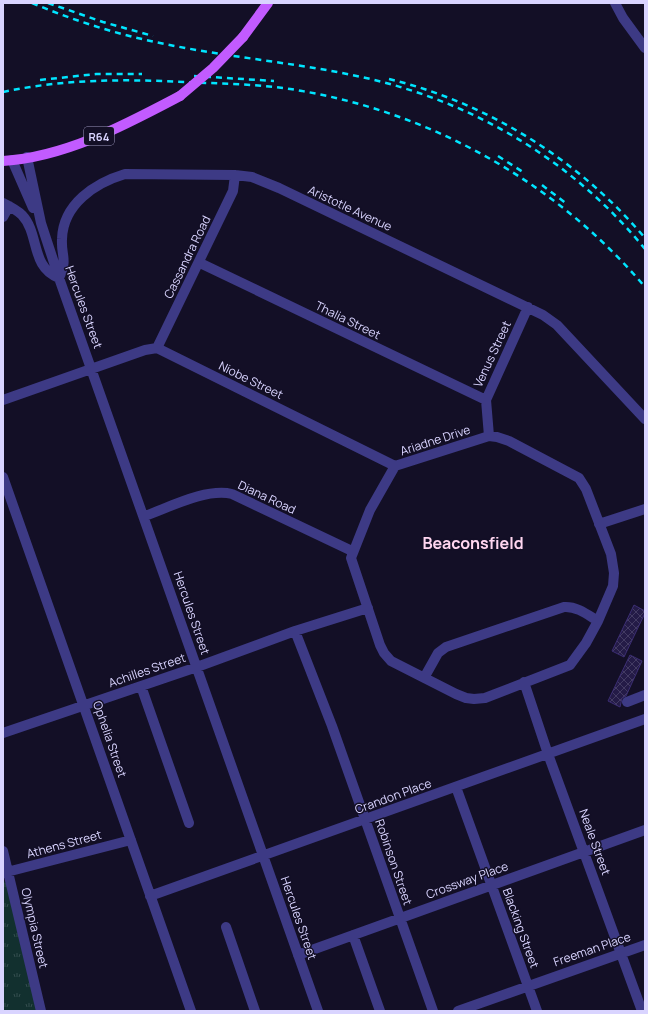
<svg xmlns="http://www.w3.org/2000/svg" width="648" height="1014" font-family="Manrope,sans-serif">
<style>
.park{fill:url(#park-tufts)}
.building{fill:url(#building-cross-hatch);stroke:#3b2d73}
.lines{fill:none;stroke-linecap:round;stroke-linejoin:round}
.minor{stroke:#3d3a85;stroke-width:10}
.major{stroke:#c25bff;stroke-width:10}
.rail{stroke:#00e5ff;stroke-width:2.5;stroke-dasharray:6 5;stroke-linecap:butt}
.major-bridge{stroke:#c25bff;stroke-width:10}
.labels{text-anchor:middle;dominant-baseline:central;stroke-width:3;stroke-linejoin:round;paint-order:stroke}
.shield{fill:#130f26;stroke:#9e99be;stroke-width:1}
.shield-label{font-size:11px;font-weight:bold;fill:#d9d4ff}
.street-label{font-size:12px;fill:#d9d4ff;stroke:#130f26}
.district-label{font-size:16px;font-weight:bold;fill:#ffd6f0;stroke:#130f26}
</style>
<defs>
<pattern id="park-tufts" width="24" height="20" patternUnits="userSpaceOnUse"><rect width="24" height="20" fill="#12302f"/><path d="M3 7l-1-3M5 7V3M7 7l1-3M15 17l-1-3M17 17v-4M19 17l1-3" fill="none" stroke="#344d4e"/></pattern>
<pattern id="building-cross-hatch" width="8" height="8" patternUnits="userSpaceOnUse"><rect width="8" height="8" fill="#241b47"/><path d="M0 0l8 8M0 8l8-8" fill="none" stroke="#433b63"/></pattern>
</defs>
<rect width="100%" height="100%" fill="#130f26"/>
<!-- park -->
<path class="park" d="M3,880L6,883L37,1011H3Z"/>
<!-- building -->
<path class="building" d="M634,605L645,611V613L624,657L612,651Z
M630,655L642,661L626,696L622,698L620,707L608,701Z"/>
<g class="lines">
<!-- minor -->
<path class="minor" d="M615,3L623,18L645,48
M27,157L41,223L59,278L318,1011
M12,160L33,208
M3,203C9,206 17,210 22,215C40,234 30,267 59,278C68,258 61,257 62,239C63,204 95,183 125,174L235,175L252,177L279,188L543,315L557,325L645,419
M3,217L9,206
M200,263L486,400
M157,348L233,191L235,175
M3,400L145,350L157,348L395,466
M489,436L497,437L509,441L579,478L586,489L611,554L614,573L613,586L598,621L586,643L570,665L485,698L474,699L466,698L456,694L391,661L384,653L380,645L351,558L370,510L395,466Z
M489,436L486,400L528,307
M3,477L191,1011
M145,516C170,507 206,488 232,494L352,551
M599,524L645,509
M295,631L332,726L433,1011
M424,678L438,653L446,647L564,607C577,606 588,615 598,621
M524,682L548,754L642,1011
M141,686L189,823
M627,702L645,695
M3,733L197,667L295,631L368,608
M456,787L537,1011
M3,851L41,1011
M3,873L131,840
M150,896L645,719
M226,927L255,1011
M353,935L380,1011
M298,955L645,830
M458,1011L645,945"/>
<!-- major -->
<path class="major" d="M243,37L268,3
M3,161C66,157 125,125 180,96"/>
<!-- rail -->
<path class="rail" d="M32,3C75,21 119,35 165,44C232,58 300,63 366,78C476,103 574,162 645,249
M48,3L103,22L153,36
M194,76L274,81
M389,79C488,103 579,160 645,238
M40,80L96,74H142
M3,92C63,79 124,79 186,82C225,84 264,84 302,91C434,114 558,184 645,287
M498,156L523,172
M542,185L567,204"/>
<!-- major-bridge -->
<path class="major-bridge" d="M180,96L213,68L243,37"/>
</g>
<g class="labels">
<!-- shield labels -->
<rect class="shield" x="84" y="127" width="30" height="18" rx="3"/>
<g class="shield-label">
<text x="99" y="136">R64</text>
</g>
<!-- street labels -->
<g class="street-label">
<text transform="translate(350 208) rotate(25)">Aristotle Avenue</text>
<text transform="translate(187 257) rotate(-64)">Cassandra Road</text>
<text transform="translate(84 307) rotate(70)">Hercules Street</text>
<text transform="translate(348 320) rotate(26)">Thalia Street</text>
<text transform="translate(492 354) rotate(-65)">Venus Street</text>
<text transform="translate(251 380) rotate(26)">Niobe Street</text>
<text transform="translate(435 440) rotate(-18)">Ariadne Drive</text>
<text transform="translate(267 497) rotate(25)">Diana Road</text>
<text transform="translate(192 613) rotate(71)">Hercules Street</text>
<text transform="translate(147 670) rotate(-19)">Achilles Street</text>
<text transform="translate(110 739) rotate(71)">Ophelia Street</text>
<text transform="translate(393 796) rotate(-20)">Crandon Place</text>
<text transform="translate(595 842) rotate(70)">Neale Street</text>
<text transform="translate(64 844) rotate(-15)">Athens Street</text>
<text transform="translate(394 862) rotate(71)">Robinson Street</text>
<text transform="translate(467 880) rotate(-20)">Crossway Place</text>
<text transform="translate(299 918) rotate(71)">Hercules Street</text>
<text transform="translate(35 928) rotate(77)">Olympia Street</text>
<text transform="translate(521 928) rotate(70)">Blacking Street</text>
<text transform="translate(592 949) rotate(-19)">Freeman Place</text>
</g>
<!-- district labels -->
<g class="district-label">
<text x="473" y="543">Beaconsfield</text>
</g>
</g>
<!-- border -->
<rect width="648" height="1014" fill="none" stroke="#d9d4ff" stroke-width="8"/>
</svg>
